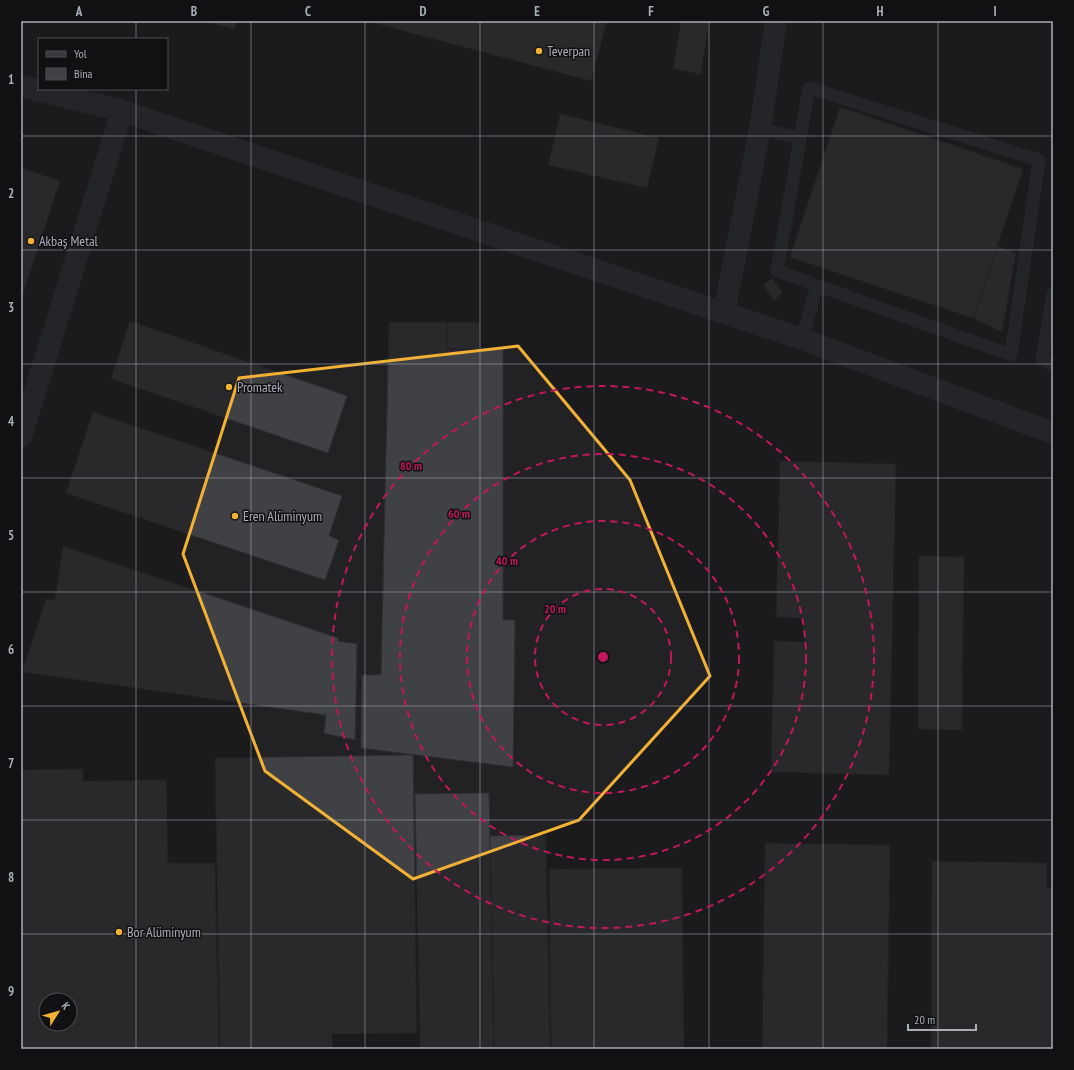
<svg xmlns="http://www.w3.org/2000/svg" width="1074" height="1070" font-family="'PT Sans Narrow',sans-serif">
<style>
.built{fill:#222225;fill-rule:evenodd}
.building{fill:#404145;stroke:#303034;fill-rule:evenodd}
.lines{fill:none;stroke-linecap:round;stroke-linejoin:round}
.lane{stroke:#37383d;stroke-width:13}
.street{stroke:#37383d;stroke-width:22}
.marked{fill:none;stroke:#f2b134;stroke-width:3;stroke-linejoin:round}
.grid{fill:none;stroke:#a8adb8;stroke-width:1;stroke-opacity:0.55}
.ring{fill:none;stroke:#c2185b;stroke-width:2;stroke-dasharray:7 5}
.poi-dot{fill:#f2b134;stroke:#111113;stroke-width:1.5}
.labels{text-anchor:middle;dominant-baseline:central;stroke-width:3;stroke-linejoin:round;paint-order:stroke}
.poi-label{font-size:14px;fill:#a8adb8;stroke:#111113;text-anchor:start}
.centre{fill:#c2185b;stroke:#111113;stroke-width:2}
.ring-label{font-size:12px;text-anchor:middle;font-weight:bold;fill:#c2185b;stroke:#111113;stroke-width:3;stroke-linejoin:round;paint-order:stroke}
.neatline{fill:none;stroke:#a8adb8;stroke-width:1.5}
.grid-label{font-size:13px;text-anchor:middle;font-weight:bold;fill:#a8adb8}
</style>
<rect width="100%" height="100%" fill="#161618"/>
<!-- built -->
<path class="built" d="M21,21H1053V1049H21ZM39,39H167V89H39ZM46,1000H70V1024H46Z"/>
<!-- building -->
<path class="building" d="M203,21H237L235,29Z
M367,21H607L591,81Z
M681,21H709L701,74L673,69Z
M840,107L1023,169L973,318L790,257Z
M560,114L659,138L647,188L548,165Z
M21,168L60,181L21,300Z
M997,246L1016,253L1002,332L973,318Z
M772,278L783,293L774,300L763,285Z
M130,321L347,396L328,453L111,379Z
M389,322H447V349H503V620H515L513,767L361,748L362,675H381Z
M447,322H480V350L447,349Z
M93,412L342,496L329,536L339,540L325,580L66,493Z
M780,461L896,464L889,775L771,772L774,641L804,642V618L776,617Z
M63,546L338,638V641L357,644L355,740L324,733L326,715L22,672L46,599L55,600Z
M919,556L964,557L962,730L918,729Z
M413,755L417,1033L332,1034L333,1049H220L215,758Z
M83,769V781L166,780L168,863H215L219,1049H21V770ZM46,1000H70V1024H46Z
M489,793L494,1049H420L415,794Z
M546,835L550,1049H494L490,836Z
M765,843L890,845L887,1049H762Z
M932,861L1047,863V888H1053V1049H931Z
M682,868L684,1049H551L549,869Z"/>
<g class="lines">
<!-- lane -->
<path class="lane" d="M809,88L1039,160L1011,355L777,271Z
M760,129L800,138
M1053,293L1042,360L1053,364
M802,339L817,286"/>
<!-- street -->
<path class="street" d="M21,86L122,111L724,313L802,339L1053,433
M724,313L760,129L776,21
M21,437L122,111"/>
</g>
<!-- marked area -->
<path d="M0 0H1074V1070H0ZM518,346L630,480L710,676L579,820L413,879L265,771L183,554L239,378Z" fill="#161618" fill-opacity=".55" fill-rule="evenodd"/>
<path class="marked" d="M518,346L630,480L710,676L579,820L413,879L265,771L183,554L239,378Z"/>
<!-- grid -->
<path class="grid" d="M136,21V39M251,21V1049M365,21V1049M480,21V1049M594,21V1049M709,21V1049M823,21V1049M938,21V1049M136,89V1049M21,136H1053M21,250H1053M21,364H1053M21,478H1053M21,592H1053M21,706H1053M21,820H1053M21,934H1053"/>
<!-- distance rings -->
<g class="ring">
<circle cx="603" cy="657" r="68"/>
<circle cx="603" cy="657" r="136"/>
<circle cx="603" cy="657" r="203"/>
<circle cx="603" cy="657" r="271"/>
</g>
<!-- markers -->
<g class="poi-dot">
<circle cx="539" cy="51" r="4"/>
<circle cx="31" cy="241" r="4"/>
<circle cx="229" cy="387" r="4"/>
<circle cx="235" cy="516" r="4"/>
<circle cx="119" cy="932" r="4"/>
</g>
<g class="labels">
<!-- poi labels -->
<g class="poi-label">
<text x="547" y="51">Teverpan</text>
<text x="39" y="241">Akbaş Metal</text>
<text x="237" y="387">Promatek</text>
<text x="243" y="516">Eren Alüminyum</text>
<text x="127" y="932">Bor Alüminyum</text>
</g>
</g>
<circle cx="603" cy="657" r="6" class="centre"/>
<g class="ring-label">
<text x="411" y="470">80 m</text>
<text x="459" y="518">60 m</text>
<text x="507" y="565">40 m</text>
<text x="555" y="613">20 m</text>
</g>
<!-- border -->
<rect width="1074" height="1070" fill="none" stroke="#111113" stroke-width="44"/>
<!-- legend -->
<rect x="38" y="38" width="130" height="52" fill="#111113" stroke="#4d4f55"/>
<rect x="46" y="51" width="20" height="6" fill="#37383d" stroke="#4d4f55"/>
<text x="74" y="58" font-size="12" fill="#a8adb8">Yol</text>
<rect x="46" y="68" width="20" height="12" fill="#404145" stroke="#4d4f55"/>
<text x="74" y="78" font-size="12" fill="#a8adb8">Bina</text>
<!-- north arrow -->
<g transform="translate(58 1012) rotate(53)"><circle r="19" fill="#111113" stroke="#4d4f55"/>
<path d="M0-3L7 15L0 10L-7 15Z" fill="#f2b134"/>
<text y="-6" font-size="11" font-weight="bold" text-anchor="middle" fill="#a8adb8">K</text>
</g>
<!-- scale -->
<path d="M908 1024v6h68v-6" fill="none" stroke="#a8adb8" stroke-width="2"/>
<text x="914" y="1024" font-size="12" fill="#a8adb8" stroke="#111113" stroke-width="3" paint-order="stroke">20 m</text>
<rect x="22" y="22" width="1030" height="1026" class="neatline"/>
<g class="grid-label">
<text x="79" y="16">A</text>
<text x="194" y="16">B</text>
<text x="308" y="16">C</text>
<text x="423" y="16">D</text>
<text x="537" y="16">E</text>
<text x="651" y="16">F</text>
<text x="766" y="16">G</text>
<text x="880" y="16">H</text>
<text x="995" y="16">I</text>
<text x="11" y="84">1</text>
<text x="11" y="198">2</text>
<text x="11" y="312">3</text>
<text x="11" y="426">4</text>
<text x="11" y="540">5</text>
<text x="11" y="654">6</text>
<text x="11" y="768">7</text>
<text x="11" y="882">8</text>
<text x="11" y="996">9</text>
</g>
</svg>
